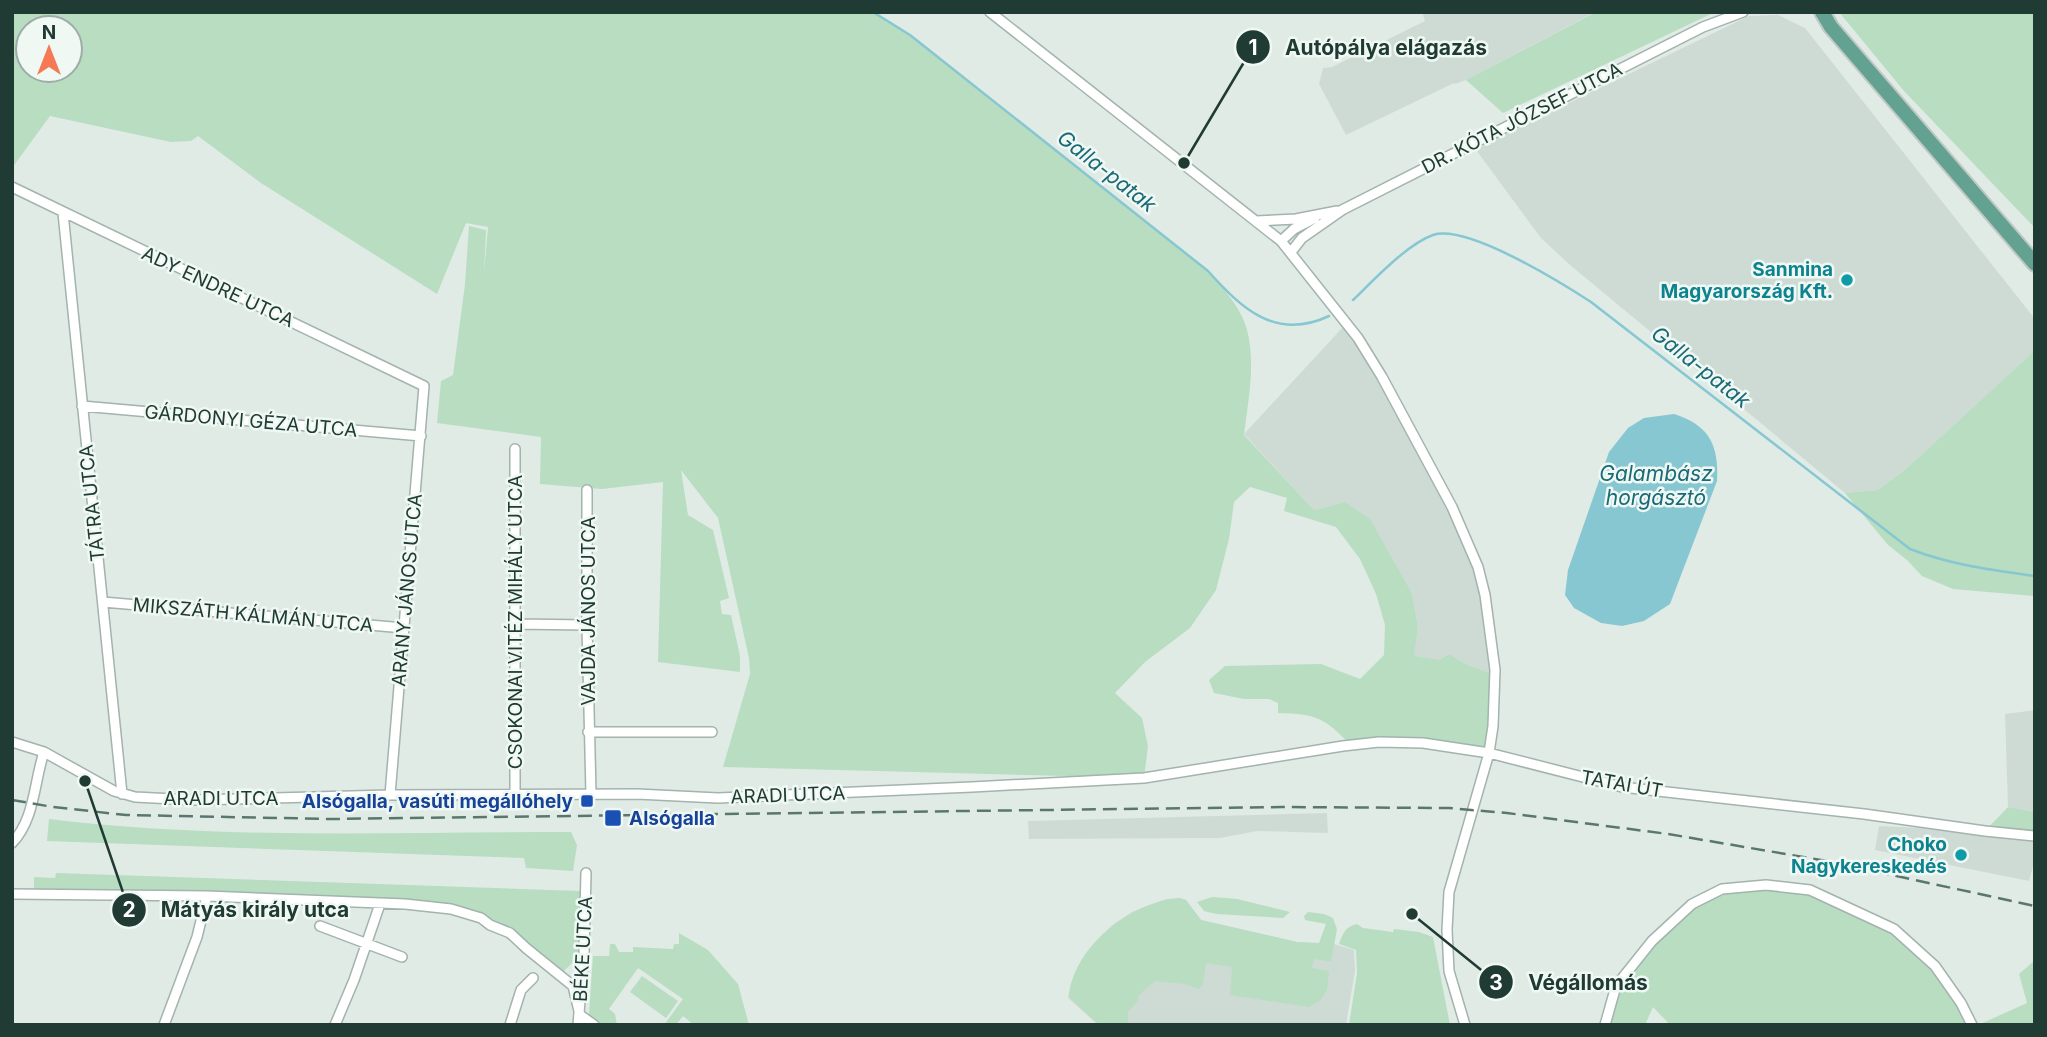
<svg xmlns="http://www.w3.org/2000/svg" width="2047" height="1037" font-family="Inter,sans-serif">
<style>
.built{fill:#cedbd5}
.green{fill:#b8ddc1;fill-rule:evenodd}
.water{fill:#86c7d2}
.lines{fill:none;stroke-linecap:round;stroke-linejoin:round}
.stream{stroke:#86c7d2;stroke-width:2.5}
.street-casing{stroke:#a3b3ad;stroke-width:12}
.primary-casing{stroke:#c1c8c6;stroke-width:18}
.street{stroke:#fff;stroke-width:9}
.primary{stroke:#63a190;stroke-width:14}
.rail{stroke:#5a776f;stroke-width:2.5;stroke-dasharray:14 7;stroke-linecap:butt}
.culture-dot{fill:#0f9aa8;stroke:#f0f8f4;stroke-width:2.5}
.transit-dot{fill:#1a4fb4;stroke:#f0f8f4;stroke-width:2.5}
.labels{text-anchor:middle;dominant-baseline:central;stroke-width:5;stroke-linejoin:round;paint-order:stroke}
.street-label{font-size:19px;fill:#203b34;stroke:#f0f8f4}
.culture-label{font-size:19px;font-weight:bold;fill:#0d838f;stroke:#f0f8f4;text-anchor:end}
.transit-label{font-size:19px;font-weight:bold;fill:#164399;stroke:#f0f8f4;text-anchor:end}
.water-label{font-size:21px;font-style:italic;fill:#1a6a78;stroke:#f0f8f4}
.leader{fill:none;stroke:#203b34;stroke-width:2.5}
.callout-dot{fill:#203b34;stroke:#f0f8f4;stroke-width:2.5}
.mark-label{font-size:21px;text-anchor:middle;font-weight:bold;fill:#fff}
.callout-label{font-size:21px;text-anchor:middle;font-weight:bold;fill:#203b34;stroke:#f0f8f4;stroke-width:5;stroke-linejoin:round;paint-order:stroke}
</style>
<rect width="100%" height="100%" fill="#e0ebe6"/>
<!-- built -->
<path class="built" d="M1422,12H1595L1466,80L1455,84L1454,83L1346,135L1319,84L1323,68L1332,67L1425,21Z
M1778,15L1805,28L2035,319V350L1907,468L1878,490L1845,493L1570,265L1541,238L1476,150L1498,137L1749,16Z
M1343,327L1362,354L1404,427L1466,547L1475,572L1486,622L1490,673L1466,664L1449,654L1440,661L1413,656L1418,627L1412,593L1370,520L1345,502L1314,510L1244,434Z
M2035,710V812L2008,807L2005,714Z
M1327,813L1328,833L1257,831L1220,838L1029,839L1028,821Z
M1879,826L1985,831L2035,840V859L2029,881L1875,850Z
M1180,898L1186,900L1201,920L1297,942L1334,944L1354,950L1355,971L1346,1025H1098L1068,998L1071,983L1083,961L1111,926L1132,912L1166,899Z"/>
<!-- green -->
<path class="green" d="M12,12H873L910,35L1208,271C1223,288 1241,307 1247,330C1256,364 1248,401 1244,435L1314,510L1345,502L1370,519L1412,593L1418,627L1414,656L1440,660L1449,654L1466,664L1490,673L1493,726L1489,753L1423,743L1351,745C1323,717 1317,714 1278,713V703L1269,699H1244L1214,693L1209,680L1225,666L1321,664L1360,679L1384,655L1385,625L1376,594L1360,559L1336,527L1284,511L1287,498L1250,487L1234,502L1229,539L1216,590L1190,628L1145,662L1115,693L1142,718L1148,746L1144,778L723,767L750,674L749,658L718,518L681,470L688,515L713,530L729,598L720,601L722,614L731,615L740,656V672L658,662L663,482L602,489L540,484L541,437L437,423L441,381L453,375L465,284L469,226L486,230L484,273L488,227L466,223L437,294L261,183L198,136L191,141L171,142L50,116L12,168ZM28,28H70V70H28Z
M1596,12H1715L1503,113L1466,80Z
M1839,12H2035V228L1904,91Z
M2035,350V596L1953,589L1922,576L1907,560L1888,545L1845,493L1878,490L1907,468Z
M2008,807L2035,812V840L1985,831Z
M49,819C221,840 397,832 571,832L577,845L573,871L526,868L524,858L47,841Z
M56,873L580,891L592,898L588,951L576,959L560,975L526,948L490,925L428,906L34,895V877L55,878Z
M1766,885L1810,890L1894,929L1935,966L1972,1025H1670L1653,1007L1645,1025H1605L1616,986L1652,941L1692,904L1722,889Z
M1212,897L1237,899L1290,912L1283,918L1216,914L1204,911L1197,902Z
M1180,898L1186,900L1201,920L1297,942L1319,943L1326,924L1305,920L1304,916L1308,912L1324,914L1333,918L1337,929L1331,962L1314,959L1312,968L1329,971L1327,990L1321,1000L1309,1007L1230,995L1232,967L1206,963L1203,984L1199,989L1185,984L1155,981L1139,995L1137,1002L1128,1012V1025H1099L1069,997C1073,947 1131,901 1180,898Z
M1357,924L1363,928L1393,932L1394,929L1419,932L1433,937L1450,1025H1349L1357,973L1356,950L1339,944C1343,933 1345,927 1357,924Z
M679,933L708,950L738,984L749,1025H694L683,1016L676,1025H664L683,999L638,968L609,1009L615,1014L617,1025H601L589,1014L593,956H609L610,944H615L619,952H633V947L673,949L674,944H679Z
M2035,960V1025H1978L2027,1003L2019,974Z
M642,976L678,1001L666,1018L630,992Z"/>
<!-- water -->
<path class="water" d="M1674,414C1709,425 1719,445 1717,481L1670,604L1644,621L1622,626L1601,623L1574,608L1565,595L1568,570L1609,452L1628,428L1644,418Z"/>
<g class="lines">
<!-- stream -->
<path class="stream" d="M873,12L910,35L1208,271C1242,309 1276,341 1329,316
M1353,300C1373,281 1407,244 1433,235C1467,224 1560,282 1591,302L1910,549C1951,565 1992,570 2035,576"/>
<!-- street casing -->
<g class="street-casing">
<path id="street" d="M990,12L1281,241L1358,338L1382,377L1452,507L1478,567L1485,595L1495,670L1493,726L1489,753L1449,892L1447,930L1449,971L1465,1025
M12,187L424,386L390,795
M63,213L122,794
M1257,221L1296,219L1337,211
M1281,241L1294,229L1315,218
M1291,252L1302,238L1342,210L1703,27L1743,12
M82,406L421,436
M587,490V625L591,794
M103,602L404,628
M516,624L587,625
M588,732H712
M12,742L44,752L114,791L135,797L193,800L390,795L637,794L718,798L972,787L1144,778L1343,746L1379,742L1423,743L1489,753L1622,787L1864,814L1985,831L2035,836
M515,795V449
M12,843C35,819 34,782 44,752
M12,894L207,896L405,904L451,909L481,918L490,925L510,933L526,948L573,986L580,1015
M320,926L402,957
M580,1015L594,1025
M164,1025L197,937L207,896
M335,1025L354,980L380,904
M510,1025L521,990L533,978
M578,1025L584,953L586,873
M1605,1025L1616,986L1652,941L1692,904L1722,889L1766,885L1810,890L1894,929L1935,966L1961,1003L1972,1025"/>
</g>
<!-- primary casing -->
<g class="primary-casing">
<path id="primary" d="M1822,12L1831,27L2035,264"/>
</g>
<!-- street -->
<use href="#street" class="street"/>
<!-- primary -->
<use href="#primary" class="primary"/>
<!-- rail -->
<path class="rail" d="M12,800L53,807L126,815L331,819L1282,807L1449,808L1507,813L1668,834L1827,861L2035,906"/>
</g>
<!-- markers -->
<g class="culture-dot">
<circle cx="1847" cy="280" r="7"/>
<circle cx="1961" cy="855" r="7"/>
</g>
<g class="transit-dot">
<rect x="580" y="794" width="14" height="14" rx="3.5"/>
<rect x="604" y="809" width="18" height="18" rx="3.5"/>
</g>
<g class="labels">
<!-- street labels -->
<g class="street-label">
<text transform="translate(1522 118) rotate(-27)">DR. KÓTA JÓZSEF UTCA</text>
<text transform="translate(218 287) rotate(25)">ADY ENDRE UTCA</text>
<text transform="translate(251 421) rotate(5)">GÁRDONYI GÉZA UTCA</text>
<text transform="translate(92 503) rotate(-96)">TÁTRA UTCA</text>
<text transform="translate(407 590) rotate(-85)">ARANY JÁNOS UTCA</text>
<text transform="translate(588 611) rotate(-90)">VAJDA JÁNOS UTCA</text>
<text transform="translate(253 615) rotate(5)">MIKSZÁTH KÁLMÁN UTCA</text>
<text transform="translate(515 622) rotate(-90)">CSOKONAI VITÉZ MIHÁLY UTCA</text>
<text transform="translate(1622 784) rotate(10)">TATAI ÚT</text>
<text transform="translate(788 795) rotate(-2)">ARADI UTCA</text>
<text x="221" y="798">ARADI UTCA</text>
<text transform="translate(583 949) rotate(-87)">BÉKE UTCA</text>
</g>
<!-- culture labels -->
<g class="culture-label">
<text x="1833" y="269">Sanmina<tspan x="1833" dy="22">Magyarország Kft.</tspan></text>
<text x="1947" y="844">Choko<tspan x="1947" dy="22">Nagykereskedés</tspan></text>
</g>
<!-- transit labels -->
<g class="transit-label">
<text x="573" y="801">Alsógalla, vasúti megállóhely</text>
<text x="629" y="818" text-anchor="start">Alsógalla</text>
</g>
<!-- water labels -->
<g class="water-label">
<text transform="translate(1107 171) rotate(38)">Galla-patak</text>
<text transform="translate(1701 367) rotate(38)">Galla-patak</text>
<text x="1656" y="473">Galambász<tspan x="1656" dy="24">horgásztó</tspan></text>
</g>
</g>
<!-- callouts -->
<path class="leader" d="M1184 163L1253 47M85 781L129 910M1412 914L1496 982"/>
<g class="callout-dot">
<circle cx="1184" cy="163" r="7"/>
<circle cx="85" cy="781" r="7"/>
<circle cx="1412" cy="914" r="7"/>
<circle cx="1253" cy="47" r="18"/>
<circle cx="129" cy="910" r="18"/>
<circle cx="1496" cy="982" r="18"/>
</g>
<g class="mark-label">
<text x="1253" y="55">1</text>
<text x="129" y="917">2</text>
<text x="1496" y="990">3</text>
</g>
<g class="callout-label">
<text x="1386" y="55">Autópálya elágazás</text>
<text x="255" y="917">Mátyás király utca</text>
<text x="1588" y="990">Végállomás</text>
</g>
<!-- border -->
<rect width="2047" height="1037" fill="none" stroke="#203b34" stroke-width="28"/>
<!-- north arrow -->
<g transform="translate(49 49)"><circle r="33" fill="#f0f8f4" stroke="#9daca7" stroke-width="2"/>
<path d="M0-5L12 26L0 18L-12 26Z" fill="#f47954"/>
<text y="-10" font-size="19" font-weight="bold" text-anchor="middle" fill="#203b34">N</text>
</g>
</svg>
